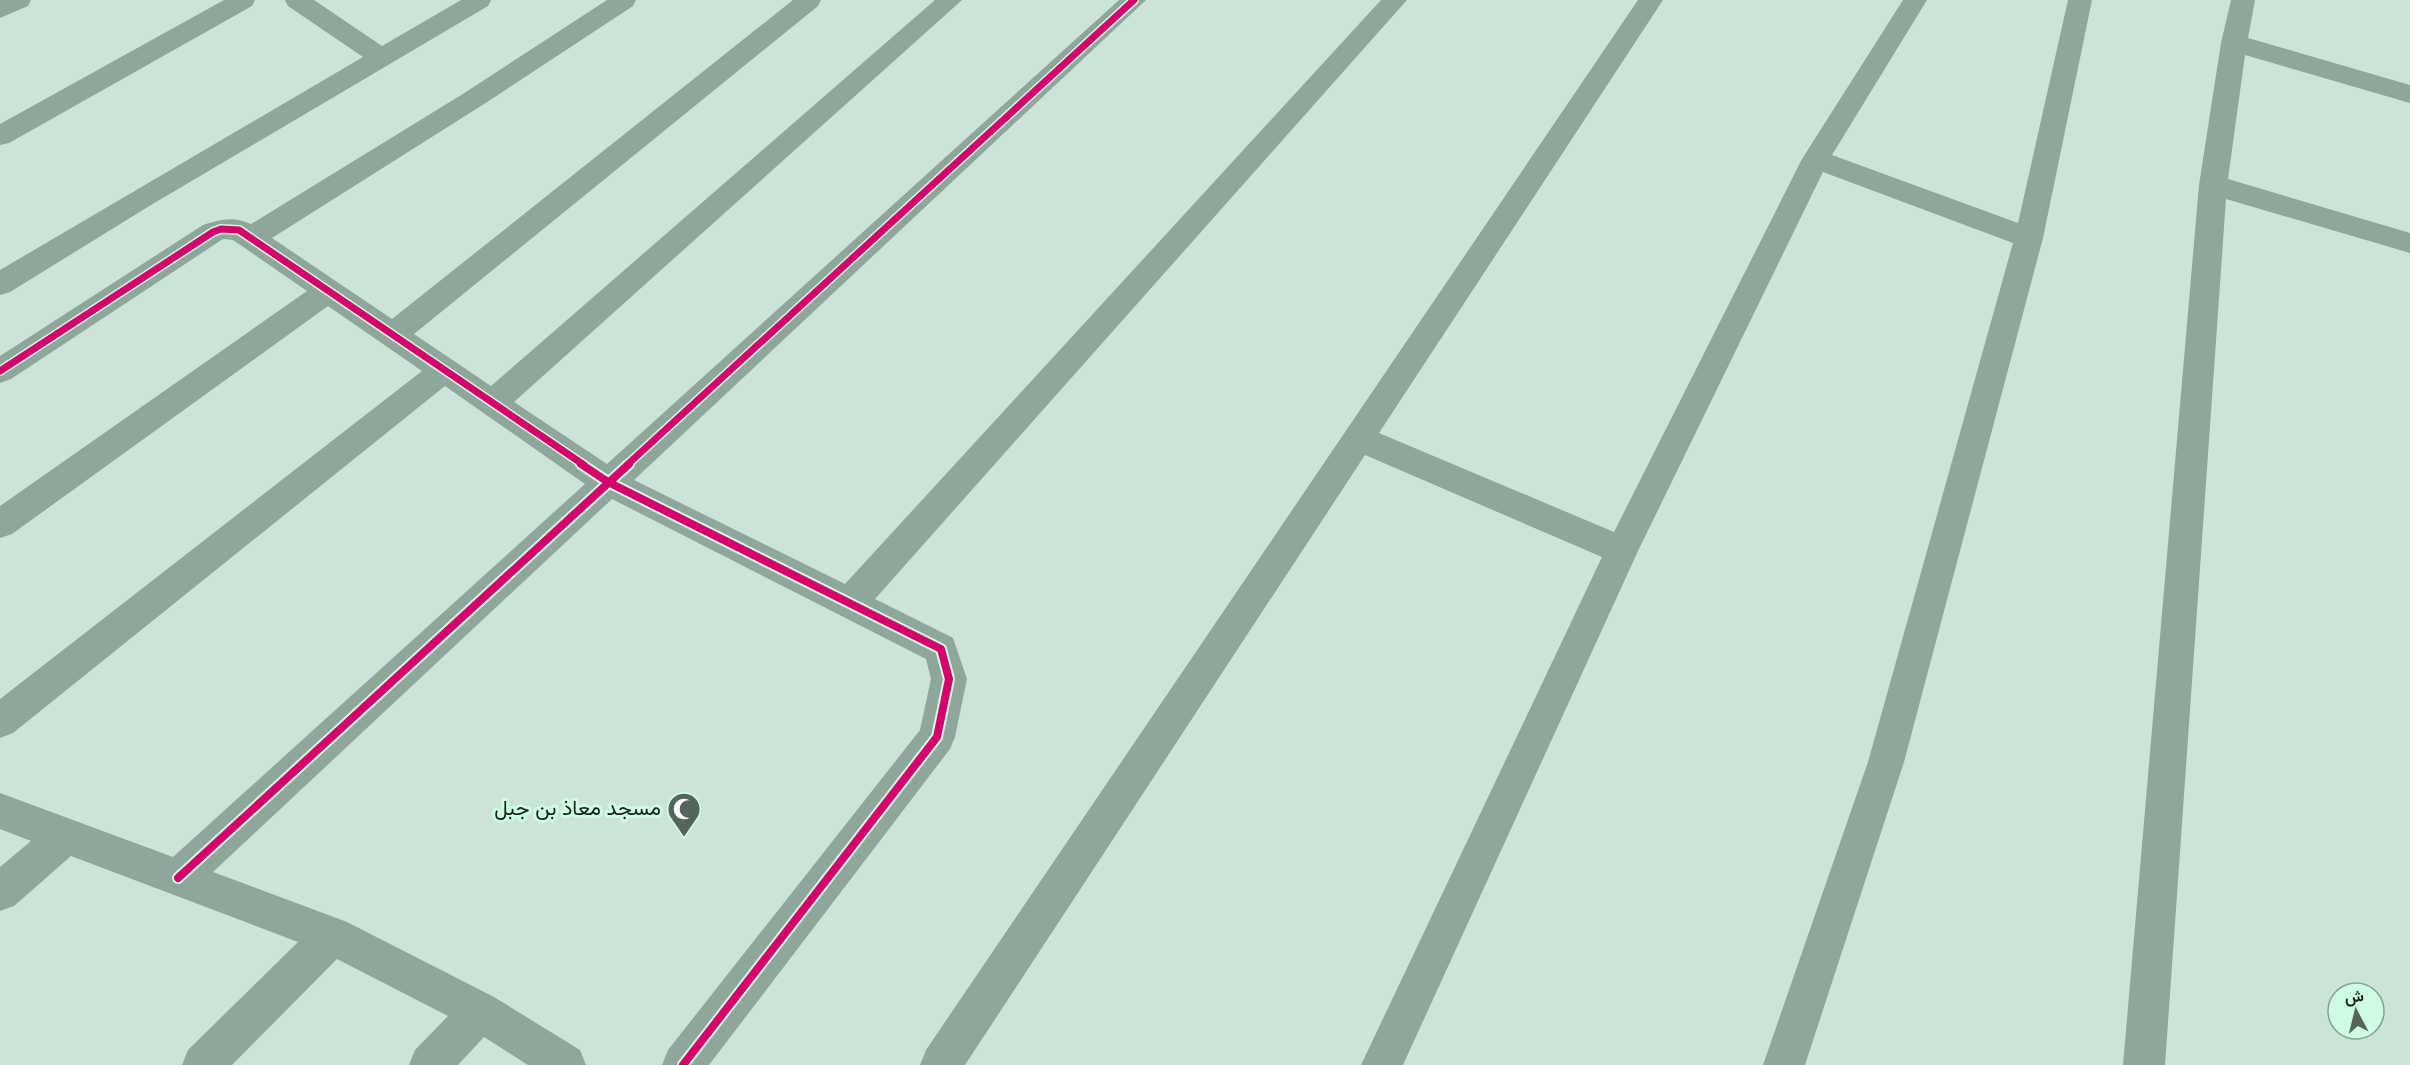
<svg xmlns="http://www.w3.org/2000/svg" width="2410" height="1065" font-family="Georgia,Vazirmatn,serif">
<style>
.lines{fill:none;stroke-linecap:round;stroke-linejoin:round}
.street{fill:#8fa79b;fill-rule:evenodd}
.cycleway-far1-casing{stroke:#cefde4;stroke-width:10}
.cycleway-casing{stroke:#cefde4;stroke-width:12}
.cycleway-far1{stroke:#d6006c;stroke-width:7}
.cycleway{stroke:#d6006c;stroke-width:8}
.labels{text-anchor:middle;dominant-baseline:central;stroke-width:6;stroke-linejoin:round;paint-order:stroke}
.poi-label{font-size:21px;fill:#102219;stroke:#cefde4;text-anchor:end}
</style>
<rect width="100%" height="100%" fill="#cce4d7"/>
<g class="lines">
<!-- street -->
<path class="street" d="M0,0H31L28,6L0,18Z
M224,0H255L252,6L9,143L0,145V124Z
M285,0H314L382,46L461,0H491L488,6L151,205L10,292L0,295V270L363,57L288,6Z
M607,0H636L633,6L484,104L272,238L392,319L793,0H821L818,6L414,334L491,386L935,0H962L514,402L607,464L1119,0H1146L634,480L845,584L1381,0H1407L875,599L953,638L967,679L955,737L950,749L709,1065H662L668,1050L920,730L931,679L926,659L612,499L213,872L347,922L494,997L580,1050L586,1065H528L484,1037L458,1065H409L415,1050L448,1016L337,959L232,1065H182L188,1050L298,942L71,856L14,906L0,911V867L31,841L0,829V793L173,857L585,484L445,386L13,733L0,738V699L422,371L328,306L12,534L0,538V506L307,291L233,240L223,239L11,379L0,383V356L203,225C219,219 235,216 251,224L466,92Z
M1638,0H1663L1379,433L1614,532L1802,159L1903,0H1927L1832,155L2018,223L2068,0H2092L2043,238L1904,762L1805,1065H1763L1868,762L2013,243L1823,172L1638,551L1403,1065H1361L1602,557L1365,455L965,1065H920L926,1050Z
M2231,0H2255L2248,38L2410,85V103L2245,55L2228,179L2410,233V253L2226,199L2165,1065H2123L2199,185L2221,43Z"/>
<!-- cycleway-far1 casing -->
<g class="cycleway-far1-casing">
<path id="cycleway-far1" d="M0,371L213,232L221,229L239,230L584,465
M627,465L1134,0"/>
</g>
<!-- cycleway casing -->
<g class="cycleway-casing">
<path id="cycleway" d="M581,464L608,482L941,649L949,679L937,737L683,1065
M178,878L629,464"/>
</g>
<!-- cycleway-far1 -->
<use href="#cycleway-far1" class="cycleway-far1"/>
<!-- cycleway -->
<use href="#cycleway" class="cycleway"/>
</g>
<!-- icons -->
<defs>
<g id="mosque-pin" transform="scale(1.725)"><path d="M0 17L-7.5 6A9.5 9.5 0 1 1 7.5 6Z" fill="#52665c" stroke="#cefde4"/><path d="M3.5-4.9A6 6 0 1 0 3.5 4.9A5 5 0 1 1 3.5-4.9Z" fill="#fff"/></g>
</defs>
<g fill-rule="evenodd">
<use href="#mosque-pin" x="684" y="809"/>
</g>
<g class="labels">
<!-- poi labels -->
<g class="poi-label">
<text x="661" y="809">مسجد معاذ بن جبل</text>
</g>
</g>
<!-- north arrow -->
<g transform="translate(2356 1011) rotate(353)"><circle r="28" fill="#cefde4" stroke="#82a593" stroke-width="1.5"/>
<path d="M0-4.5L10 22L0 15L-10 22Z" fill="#52665c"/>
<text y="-9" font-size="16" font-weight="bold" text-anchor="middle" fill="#102219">ش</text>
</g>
</svg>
